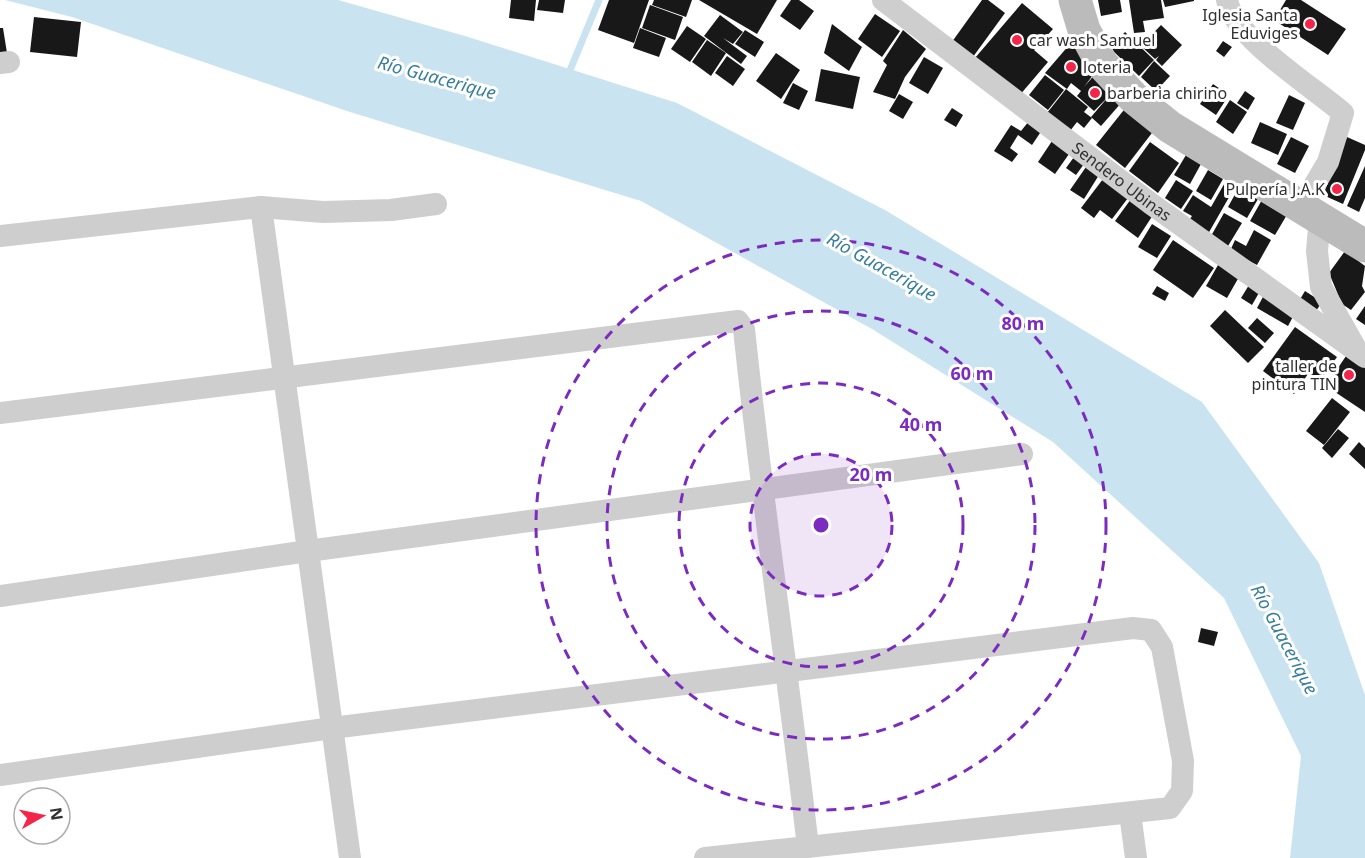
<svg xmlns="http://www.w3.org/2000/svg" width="1365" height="858" font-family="'Noto Sans',sans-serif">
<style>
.water{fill:#c9e4f0}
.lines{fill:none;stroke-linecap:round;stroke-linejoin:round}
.stream{stroke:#c9e4f0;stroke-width:7}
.building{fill:#181818}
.street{stroke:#cecece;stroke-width:22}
.secondary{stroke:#bbb;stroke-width:33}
.ring{fill:none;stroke:#7b2cbf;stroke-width:3;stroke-dasharray:10 8}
.poi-dot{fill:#f52549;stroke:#fff;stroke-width:2}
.labels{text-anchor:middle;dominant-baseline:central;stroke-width:6;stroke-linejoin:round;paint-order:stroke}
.poi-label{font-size:16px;fill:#313131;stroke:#fff;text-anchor:end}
.street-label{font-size:16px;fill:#313131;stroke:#fff}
.water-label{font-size:18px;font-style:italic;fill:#367e9b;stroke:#fff}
.centre{fill:#7b2cbf;stroke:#fff;stroke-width:3}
.ring-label{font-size:18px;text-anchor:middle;font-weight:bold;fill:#7b2cbf;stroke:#fff;stroke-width:6;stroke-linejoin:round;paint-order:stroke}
</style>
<rect width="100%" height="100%" fill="#fff"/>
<!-- water -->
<path class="water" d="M5,0H338L465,36L677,103L885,210L1202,402L1319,563L1365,695V858H1290L1301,756L1224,598L1053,442L872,329L641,201L350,112L72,17Z"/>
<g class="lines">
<!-- stream -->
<path class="stream" d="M568,75L599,0"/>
</g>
<!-- building -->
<path class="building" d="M511,0H536L534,21L509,18Z
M539,0H565L563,13L537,10Z
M609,0H649L634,43L598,30Z
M654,0H692L686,17L652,5Z
M699,0H777L757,34Z
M791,0H799L814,11L800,30L780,16Z
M982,0H988L1005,13L970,61L949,46Z
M1098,0H1120L1122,12L1101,16Z
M1129,0H1161L1164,18L1143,21L1145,32L1134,33Z
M1163,0H1194V1L1165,7Z
M1286,0H1301L1346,29L1328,55L1274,20Z
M1022,3L1053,29L1034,50L1048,62L1019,96L975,58Z
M650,5L683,17L675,40L642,28Z
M875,14L900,31L882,57L858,39Z
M720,15L743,32L733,44L723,38L747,56L741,64L704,36Z
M34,17L81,22L77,57L30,52Z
M832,24L862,47L849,71L824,53Z
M1161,25L1182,45L1162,66L1156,60L1159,56L1155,59L1141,46Z
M687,26L706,39L690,62L671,49Z
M0,28H3L7,53L0,54Z
M640,28L666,38L659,57L633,48Z
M745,30L764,42L755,57L735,44Z
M903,30L926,49L905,77L895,99L873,92L887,65L883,61Z
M1125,32L1154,60L1139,76L1110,48Z
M1076,37L1096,71L1084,87L1097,72L1122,102L1101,126L1091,117L1109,96L1094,111L1077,96L1081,91L1071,83L1067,89L1045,73Z
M707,40L726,53L711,76L692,62Z
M1223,41L1232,47L1224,57L1216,51Z
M776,53L800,70L781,99L756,81Z
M727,56L745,69L733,86L715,73Z
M924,57L943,68L928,94L909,83Z
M1154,61L1170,76L1156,91L1141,77Z
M821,69L860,77L853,109L815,101Z
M1045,75L1064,90L1048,110L1029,95Z
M793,83L808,91L799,110L783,103Z
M1213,84L1229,95L1216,115L1200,104Z
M1066,89L1088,107L1084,112L1092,118L1084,128L1077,122L1070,131L1047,113Z
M1245,91L1255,98L1248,110L1237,103Z
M899,94L913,102L903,119L889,111Z
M1289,95L1305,103L1293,130L1276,123Z
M1230,100L1247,112L1233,134L1216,122Z
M1127,106L1155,129L1125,168L1096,145Z
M952,108L963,115L956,127L944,120Z
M1029,121L1042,130L1032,145L1018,135L1010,148L1018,154L1012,162L994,151L1011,125L1021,131Z
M1260,122L1287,134L1278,155L1251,143Z
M1291,137L1309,146L1295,173L1277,164Z
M1347,137L1365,145V150L1343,204L1323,195Z
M1052,141L1069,154L1055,174L1038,162Z
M1150,142L1179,163L1158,193L1129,171Z
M1186,155L1201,164L1190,184L1174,175Z
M1074,157L1084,164L1076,175L1066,168Z
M1365,166V198L1359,212L1347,206Z
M1086,167L1099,175L1084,199L1070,190Z
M1208,170L1223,179L1211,200L1196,191Z
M1103,179L1128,198L1112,219L1100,210L1094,218L1081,208Z
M1227,179L1236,185L1208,234L1188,222L1192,216L1183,211L1193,195L1211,207Z
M1176,180L1193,191L1181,209L1165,198Z
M1239,187L1258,199L1247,218L1228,207Z
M1263,198L1288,213L1275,235L1250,221Z
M1131,199L1153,215L1138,238L1115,221Z
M1224,213L1242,223L1228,246L1211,236Z
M1152,224L1171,236L1157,258L1138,247Z
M1254,230L1271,240L1257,265L1230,251L1235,240L1246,246Z
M1173,240L1214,268L1193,298L1153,270Z
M1345,251L1365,266L1362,286L1365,292L1351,310L1342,304L1329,273Z
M1218,265L1239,277L1227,298L1206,286Z
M1249,285L1260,291L1252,305L1241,298Z
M1157,286L1169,293L1165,301L1152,294Z
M1305,291L1322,302L1316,311L1299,301Z
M1264,295L1295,313L1288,326L1257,308Z
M1365,306V325L1356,319Z
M1225,310L1264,347L1248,363L1210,326Z
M1257,318L1274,333L1265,343L1248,328Z
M1295,327L1337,357L1319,382L1308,374L1294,394L1263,371Z
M1348,353L1365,364V412L1326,386Z
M1332,398L1350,412L1324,445L1306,431Z
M1338,429L1349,438L1332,458L1322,448Z
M1359,442L1365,448V469L1349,454Z
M1201,628L1218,632L1214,646L1198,642Z"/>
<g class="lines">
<!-- street -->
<g class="street">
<path id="s1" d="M883,0L1150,203L1365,357"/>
<path d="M1227,0C1234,38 1313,87 1343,113L1328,162L1302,206"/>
<path d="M0,63L9,62"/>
<path d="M261,207L350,858"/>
<path d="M1320,217L1317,251L1321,287L1355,347"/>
<path d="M0,236L261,207L323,212L391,210L436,204"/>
<path d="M0,413L738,321L744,329C762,502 788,674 808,847"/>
<path d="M0,596L308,551L1022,454"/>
<path d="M0,775L332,728L1133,628L1151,630L1162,647L1183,761L1182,791L1170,808L705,858"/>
<path d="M1130,813L1136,858"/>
</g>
<!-- secondary -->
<path class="secondary" d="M1075,0L1084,30L1102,64L1134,98L1170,127L1365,246"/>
</g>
<!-- distance rings -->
<circle cx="821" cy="525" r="71" fill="#7b2cbf" fill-opacity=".12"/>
<g class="ring">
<circle cx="821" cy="525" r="71"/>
<circle cx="821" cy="525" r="142"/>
<circle cx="821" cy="525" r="214"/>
<circle cx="821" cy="525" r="285"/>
</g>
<!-- markers -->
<g class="poi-dot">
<circle cx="1310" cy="24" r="6"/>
<circle cx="1017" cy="40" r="6"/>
<circle cx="1071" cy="67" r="6"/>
<circle cx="1095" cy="93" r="6"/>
<circle cx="1337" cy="189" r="6"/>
<circle cx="1349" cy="375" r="6"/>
</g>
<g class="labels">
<!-- poi labels -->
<g class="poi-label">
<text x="1298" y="15">Iglesia Santa<tspan x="1298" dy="18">Eduviges</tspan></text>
<text x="1029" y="40" text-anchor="start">car wash Samuel</text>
<text x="1083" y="67" text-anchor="start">loteria</text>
<text x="1107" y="93" text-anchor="start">barberia chirino</text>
<text x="1325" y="189">Pulpería J.A.K</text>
<text x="1337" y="366">taller de<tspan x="1337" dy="18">pintura TIN</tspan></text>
</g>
<!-- street labels -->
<g class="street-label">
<text stroke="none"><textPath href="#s1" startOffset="300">Sendero Ubinas</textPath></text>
</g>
<!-- water labels -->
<g class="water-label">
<text transform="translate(437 77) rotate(15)">Río Guacerique</text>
<text transform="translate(882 266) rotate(29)">Río Guacerique</text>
<text transform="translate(1285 639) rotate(62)">Río Guacerique</text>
</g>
</g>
<circle cx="821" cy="525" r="9" class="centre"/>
<g class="ring-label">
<text x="1023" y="330">80 m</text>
<text x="972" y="380">60 m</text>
<text x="921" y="431">40 m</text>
<text x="871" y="481">20 m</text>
</g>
<!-- north arrow -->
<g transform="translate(42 816) rotate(81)"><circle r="28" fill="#ffffff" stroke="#adadad" stroke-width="1.5"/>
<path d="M0-4.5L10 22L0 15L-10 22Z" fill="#f52549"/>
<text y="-9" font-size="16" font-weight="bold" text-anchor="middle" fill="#313131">N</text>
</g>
</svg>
